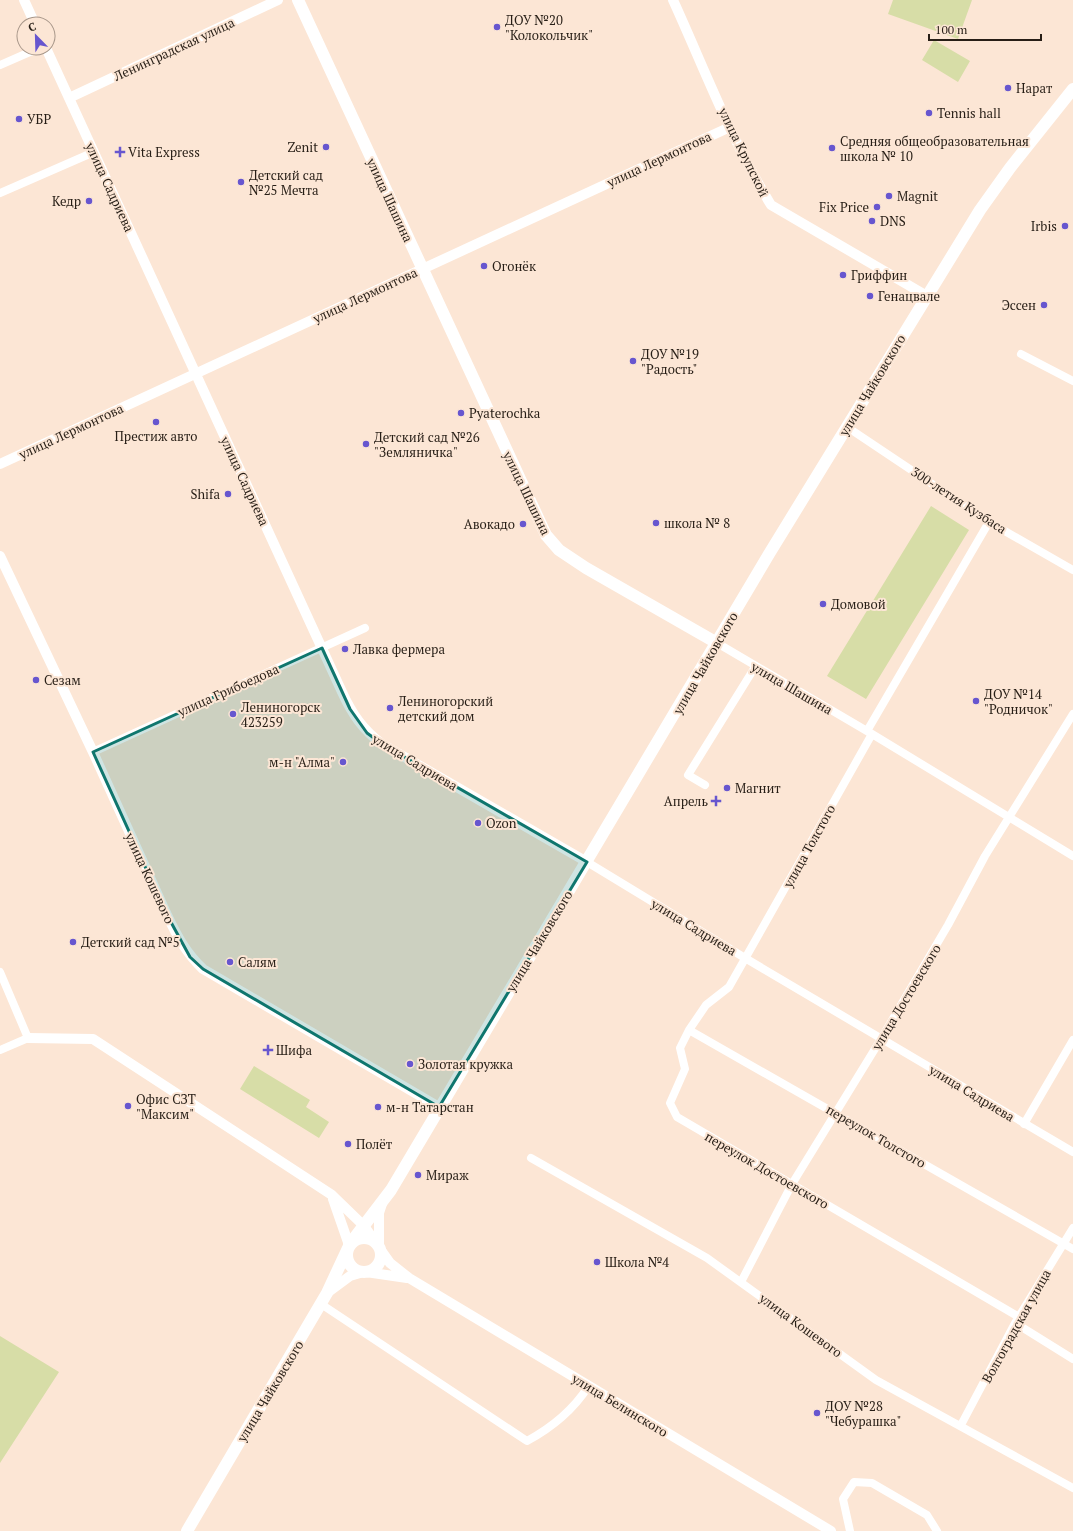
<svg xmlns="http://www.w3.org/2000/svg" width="1073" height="1531" font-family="'PT Serif',serif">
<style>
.green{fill:#d7dda7}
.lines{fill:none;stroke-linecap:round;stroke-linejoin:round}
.minor{stroke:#fff;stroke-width:8}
.tertiary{stroke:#fff;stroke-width:10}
.secondary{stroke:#fff;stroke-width:12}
.marked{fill:#0f766e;fill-opacity:0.2;stroke:#0f766e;stroke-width:3;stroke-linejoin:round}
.poi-dot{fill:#6756cf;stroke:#fce6d5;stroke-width:1.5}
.labels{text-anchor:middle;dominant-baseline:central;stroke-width:4;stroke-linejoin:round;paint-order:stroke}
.poi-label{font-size:13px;fill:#271e16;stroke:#fce6d5;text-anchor:start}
.street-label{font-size:13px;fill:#271e16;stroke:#fce6d5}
</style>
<rect width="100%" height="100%" fill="#fce6d5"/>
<!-- green -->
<path class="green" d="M893,0H972L958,39L888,14Z
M934,40L970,61L958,82L922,60Z
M931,506L969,530L866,699L827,676Z
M254,1066L310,1100L306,1107L329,1122L319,1138L240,1089Z
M0,1336L59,1372L0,1463Z"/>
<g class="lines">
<!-- minor -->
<path class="minor" d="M0,65L39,48
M0,193L94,152
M1021,354L1073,381
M847,427L989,522L1073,570
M717,643L872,734L1073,856
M867,731L989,522
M872,734L729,987L706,1005L689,1030L680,1048L685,1069L670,1103L677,1117L1019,1317
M93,752L365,628
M705,785L688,775L755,667
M587,862L745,958L1073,1152
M0,972L28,1038L0,1050
M689,1030L1073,1249
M1024,1124L1073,1040
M531,1158L707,1258L876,1380L1073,1488
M741,1282L792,1184L881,1039L948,925L985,856L1073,714
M321,1304L527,1441C551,1428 573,1410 588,1387
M1015,1323L1073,1359
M961,1425L1015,1323L1073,1228
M850,1531L843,1499L854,1482L872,1483L927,1515L937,1531"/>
<!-- tertiary -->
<path class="tertiary" d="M24,0L35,24
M673,0C704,68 731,140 771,205L927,296
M46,48L342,692C352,714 363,730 382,744L587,862
M69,98L278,0
M0,464L730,127
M0,556L93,752L167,915C177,936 186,953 203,969L439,1107
M28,1038L93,1039L332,1195L364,1226L379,1247
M333,1199L349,1245
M379,1247V1213L382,1204
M380,1249L390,1263L409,1278L831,1531
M366,1272L407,1278
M327,1293L350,1276L360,1273"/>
<!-- secondary -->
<path class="secondary" d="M298,0L546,535L559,550L586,568L717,643
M347 1255a17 17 0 1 1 34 0a17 17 0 1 1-34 0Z
M349,1245L391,1190L769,554L980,210L1010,168L1073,89
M187,1531L327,1293L348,1248"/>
</g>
<!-- marked area -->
<path class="marked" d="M322,648L350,709L367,733L382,744L587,862L439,1107L203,969L190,957L167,915L93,752Z"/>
<!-- markers -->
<g class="poi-dot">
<circle cx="497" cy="27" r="4"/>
<circle cx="1008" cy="88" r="4"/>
<circle cx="929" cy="113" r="4"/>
<circle cx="19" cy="119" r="4"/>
<circle cx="326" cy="147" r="4"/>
<circle cx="832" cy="148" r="4"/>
<path d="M118 146h4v4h4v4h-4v4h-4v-4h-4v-4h4z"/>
<circle cx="241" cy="182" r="4"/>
<circle cx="889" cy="196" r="4"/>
<circle cx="89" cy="201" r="4"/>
<circle cx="877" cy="207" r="4"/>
<circle cx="872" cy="221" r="4"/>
<circle cx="1065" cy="226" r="4"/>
<circle cx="484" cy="266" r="4"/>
<circle cx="843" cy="275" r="4"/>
<circle cx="870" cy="296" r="4"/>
<circle cx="1044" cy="305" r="4"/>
<circle cx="633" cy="361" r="4"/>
<circle cx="461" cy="413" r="4"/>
<circle cx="156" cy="422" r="4"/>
<circle cx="366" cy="444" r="4"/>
<circle cx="228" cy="494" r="4"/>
<circle cx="656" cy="523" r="4"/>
<circle cx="523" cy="524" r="4"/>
<circle cx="823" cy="604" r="4"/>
<circle cx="345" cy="649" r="4"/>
<circle cx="36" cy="680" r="4"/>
<circle cx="976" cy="701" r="4"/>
<circle cx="390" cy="708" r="4"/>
<circle cx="233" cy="714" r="4"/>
<circle cx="343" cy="762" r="4"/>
<circle cx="727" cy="788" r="4"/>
<path d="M714 795h4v4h4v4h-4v4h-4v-4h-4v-4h4z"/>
<circle cx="478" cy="823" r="4"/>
<circle cx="73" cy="942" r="4"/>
<circle cx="230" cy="962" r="4"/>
<path d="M266 1044h4v4h4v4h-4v4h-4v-4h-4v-4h4z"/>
<circle cx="410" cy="1064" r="4"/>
<circle cx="128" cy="1106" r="4"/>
<circle cx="378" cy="1107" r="4"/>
<circle cx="348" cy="1144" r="4"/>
<circle cx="418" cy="1175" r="4"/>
<circle cx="597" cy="1262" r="4"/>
<circle cx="817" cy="1413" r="4"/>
</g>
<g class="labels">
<!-- poi labels -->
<g class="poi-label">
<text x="505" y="20">ДОУ №20<tspan x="505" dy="15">"Колокольчик"</tspan></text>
<text x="1016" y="88">Нарат</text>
<text x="937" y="113">Tennis hall</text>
<text x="27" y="119">УБР</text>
<text x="840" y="141">Средняя общеобразовательная<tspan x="840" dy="15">школа № 10</tspan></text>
<text x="318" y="147" text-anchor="end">Zenit</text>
<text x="128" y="152">Vita Express</text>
<text x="249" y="175">Детский сад<tspan x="249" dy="15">№25 Мечта</tspan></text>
<text x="897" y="196">Magnit</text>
<text x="81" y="201" text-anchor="end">Кедр</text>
<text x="869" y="207" text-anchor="end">Fix Price</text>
<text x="880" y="221">DNS</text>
<text x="1057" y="226" text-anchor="end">Irbis</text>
<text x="492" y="266">Огонёк</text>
<text x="851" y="275">Гриффин</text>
<text x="878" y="296">Генацвале</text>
<text x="1036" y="305" text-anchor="end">Эссен</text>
<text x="641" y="354">ДОУ №19<tspan x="641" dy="15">"Радость"</tspan></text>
<text x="469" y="413">Pyaterochka</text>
<text x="156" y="436" text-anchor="middle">Престиж авто</text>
<text x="374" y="437">Детский сад №26<tspan x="374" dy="15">"Земляничка"</tspan></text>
<text x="220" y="494" text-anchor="end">Shifa</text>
<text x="664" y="523">школа № 8</text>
<text x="515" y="524" text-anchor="end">Авокадо</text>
<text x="831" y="604">Домовой</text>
<text x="353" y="649">Лавка фермера</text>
<text x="44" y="680">Сезам</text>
<text x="984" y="694">ДОУ №14<tspan x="984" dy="15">"Родничок"</tspan></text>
<text x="398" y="701">Лениногорский<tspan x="398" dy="15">детский дом</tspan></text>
<text x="241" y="707">Лениногорск<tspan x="241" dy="15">423259</tspan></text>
<text x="335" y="762" text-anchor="end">м-н "Алма"</text>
<text x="735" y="788">Магнит</text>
<text x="708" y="801" text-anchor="end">Апрель</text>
<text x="486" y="823">Ozon</text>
<text x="81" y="942">Детский сад №5</text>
<text x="238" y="962">Салям</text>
<text x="276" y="1050">Шифа</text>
<text x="418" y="1064">Золотая кружка</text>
<text x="136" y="1099">Офис СЗТ<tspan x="136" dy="15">"Максим"</tspan></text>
<text x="386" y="1107">м-н Татарстан</text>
<text x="356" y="1144">Полёт</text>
<text x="426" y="1175">Мираж</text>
<text x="605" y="1262">Школа №4</text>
<text x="825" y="1406">ДОУ №28<tspan x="825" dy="15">"Чебурашка"</tspan></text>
</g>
<!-- street labels -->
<g class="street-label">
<text transform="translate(174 49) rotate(-25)">Ленинградская улица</text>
<text transform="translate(744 152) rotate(64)">улица Крупской</text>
<text transform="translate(659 159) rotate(-25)">улица Лермонтова</text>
<text transform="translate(110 187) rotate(65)">улица Садриева</text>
<text transform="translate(390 200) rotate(65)">улица Шашина</text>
<text transform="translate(365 295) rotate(-25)">улица Лермонтова</text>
<text transform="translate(872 385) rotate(-59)">улица Чайковского</text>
<text transform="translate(71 431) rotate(-25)">улица Лермонтова</text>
<text transform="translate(245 481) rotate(65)">улица Садриева</text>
<text transform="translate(527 493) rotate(64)">улица Шашина</text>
<text transform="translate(959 500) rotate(33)">300-летия Кузбаса</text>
<text transform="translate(705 663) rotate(-60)">улица Чайковского</text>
<text transform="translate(792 688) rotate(30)">улица Шашина</text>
<text transform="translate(228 690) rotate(-24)">улица Грибоедова</text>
<text transform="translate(415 762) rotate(31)">улица Садриева</text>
<text transform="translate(809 846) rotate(-61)">улица Толстого</text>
<text transform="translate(150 878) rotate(65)">улица Кошевого</text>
<text transform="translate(694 927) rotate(31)">улица Садриева</text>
<text transform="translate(539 941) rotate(-59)">улица Чайковского</text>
<text transform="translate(906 997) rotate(-59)">улица Достоевского</text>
<text transform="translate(972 1093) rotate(31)">улица Садриева</text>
<text transform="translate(876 1136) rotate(30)">переулок Толстого</text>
<text transform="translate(767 1170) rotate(30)">переулок Достоевского</text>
<text transform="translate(801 1325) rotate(36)">улица Кошевого</text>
<text transform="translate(1016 1326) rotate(-61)">Волгоградская улица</text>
<text transform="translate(270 1391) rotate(-59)">улица Чайковского</text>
<text transform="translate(620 1405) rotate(31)">улица Белинского</text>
</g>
</g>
<!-- north arrow -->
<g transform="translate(36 36) rotate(337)"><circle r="19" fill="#fce6d5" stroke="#a79689"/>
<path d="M0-3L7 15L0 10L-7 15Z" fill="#6756cf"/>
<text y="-6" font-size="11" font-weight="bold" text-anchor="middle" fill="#271e16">С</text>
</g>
<!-- scale -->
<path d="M929 34v6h112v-6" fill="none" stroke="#271e16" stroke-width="2"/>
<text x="935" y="34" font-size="12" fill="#271e16" stroke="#fce6d5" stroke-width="3" paint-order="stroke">100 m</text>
</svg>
